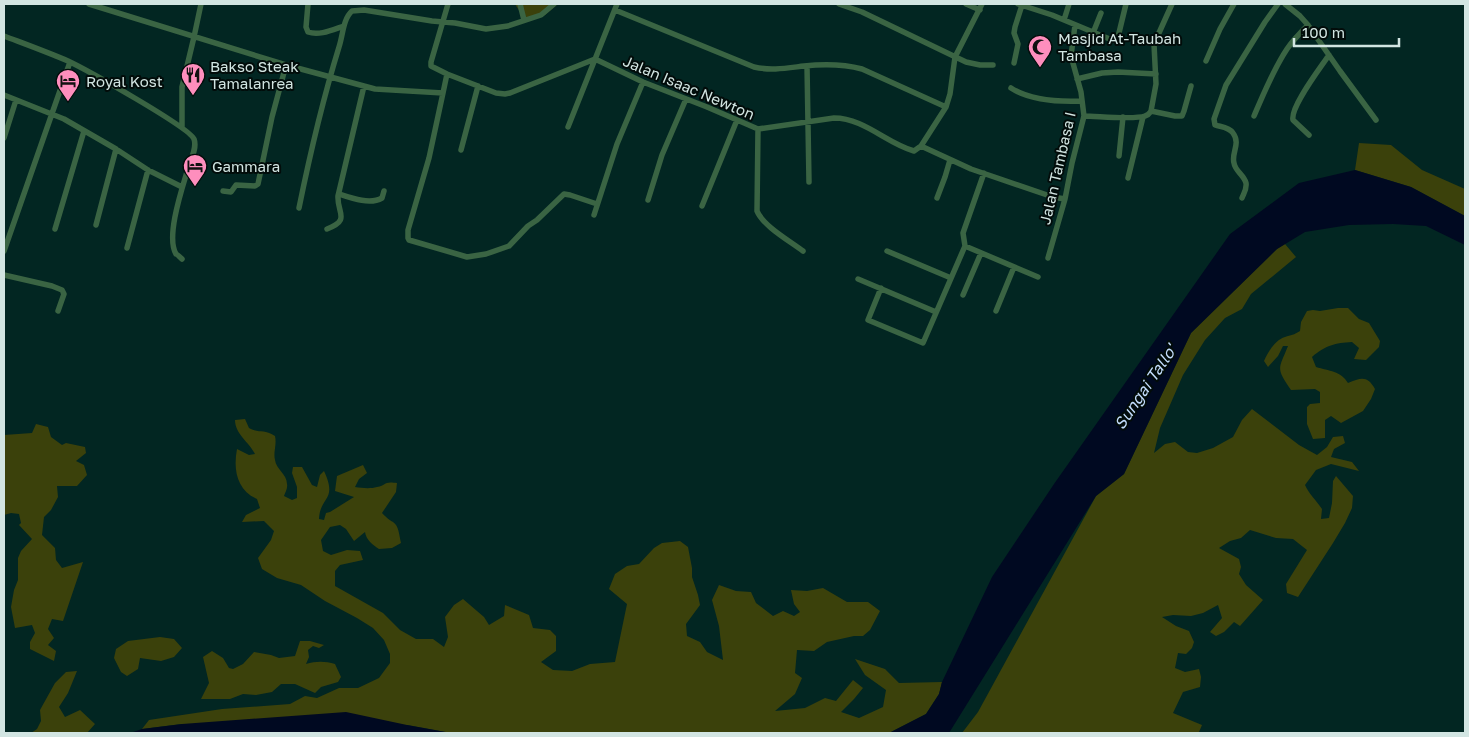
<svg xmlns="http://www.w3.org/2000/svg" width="1469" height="737" font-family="'Golos Text',sans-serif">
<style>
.green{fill:#3b410b}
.water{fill:#000921}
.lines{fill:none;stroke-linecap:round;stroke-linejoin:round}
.minor{stroke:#3a6443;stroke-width:5.5}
.labels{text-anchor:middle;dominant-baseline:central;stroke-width:4;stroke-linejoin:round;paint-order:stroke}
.poi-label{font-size:15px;fill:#d2e5e2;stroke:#020c0a;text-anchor:start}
.street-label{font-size:15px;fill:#d2e5e2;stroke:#020c0a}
.water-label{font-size:16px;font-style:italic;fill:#c3ddfc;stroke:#020c0a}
</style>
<rect width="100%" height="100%" fill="#022622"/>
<!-- green -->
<path class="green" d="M515,4H558L545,15L526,22Z
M1359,143L1391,145L1422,170L1465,189V216L1411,187L1355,170Z
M1285,244L1296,257L1251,294L1242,309L1225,318L1205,340L1183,375L1160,428L1154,453L1165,444L1175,442L1188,452L1197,453L1213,448L1233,437L1242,420L1252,409L1299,445L1317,455L1327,447L1333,437L1343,436L1345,443L1334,449L1331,457L1352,462L1359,471L1331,464L1316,470L1305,485C1309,494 1316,500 1322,509L1321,519L1329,518L1332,503L1333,481L1336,476L1353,496L1352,508L1345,523L1333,543L1298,597L1287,593L1286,584L1307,550L1293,539L1276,538L1250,530L1241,538L1230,541L1219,548L1239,559L1241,567L1239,574L1246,585L1263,600L1240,626L1234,622L1224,632L1216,636L1210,632L1222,618L1218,605L1203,613L1191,616L1173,615L1162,617L1176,626L1189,631L1194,642L1192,648L1186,654L1178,653L1175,668L1185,672L1199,669L1201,677L1200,687L1183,692L1173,713L1202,725L1199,732L1196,733H962L978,712L1096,496L1124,474L1191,333L1277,249Z
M1338,308H1348L1359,319L1369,323L1380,341L1379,347L1366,360L1354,359L1359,348L1352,342C1335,343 1326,345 1312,357L1316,367C1329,371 1341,371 1348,383C1361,378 1367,375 1375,389L1371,399L1363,411L1341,423L1331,416L1325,420V438L1313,439L1307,424V407L1310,404L1320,403V392L1315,389L1291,390C1275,367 1279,369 1288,346H1283L1278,356L1268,367L1264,361C1268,352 1275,340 1285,337C1291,335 1294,335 1300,331L1301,322L1307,311L1313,310L1320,311Z
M245,419L249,428C260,434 263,428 275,436C277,445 273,452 275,460C276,469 287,474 287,484C288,488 285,493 284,496L292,500L297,498V487L292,473L293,467H302L312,485L317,487L320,475L324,471C338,501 320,496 319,519L324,520L326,513L330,512L354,497L335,491L337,476L363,465L367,473L359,479L355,487C362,488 370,489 377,487C387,485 383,481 397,483L396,492L382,513C386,517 388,519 393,522C399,526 399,535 401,543L392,548L379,549C373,545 366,540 365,532L354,541L346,529L340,525L330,527L321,540L323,551L331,555L347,550L360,551L363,560L340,565L335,571V586L383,613L400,630L416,639H433L444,647L448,637L445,617L454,605L463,599L484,617L489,625L504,616L505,605L529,615L533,628L550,630L556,636V651L541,662L553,670L572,671L590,664L615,662L627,604L609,589L615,574L627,566L639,564L654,548L662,543L680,541L688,547L692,568V577L698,595L700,605L686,624L687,636L700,642L707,652L723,660L719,626L712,600L719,585L736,591L751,592L756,603L773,616L783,611L794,616L800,612L794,604L791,590L807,591L823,588L847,602H868L880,611L870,630L863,636H854L827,642L814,651L797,650L795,673L802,678L795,694L775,711L805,708L825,698L836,701L853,680L863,688L854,699L841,712L859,718L883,707L886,690L865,675L855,659L885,669L899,683L942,682L939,694L926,714L889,733H451L407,725L182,724L142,729L149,720L222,709L290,704L305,696L317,698L339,688H358L379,678L390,663V654L384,640L373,628L357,618L325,601L301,585L277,578L262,569L258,558L271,540L274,531L264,521L242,522L246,515L260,508L257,499C237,490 233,470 237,449L249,455L255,454C249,442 235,434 235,420Z
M36,424L48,427L51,437L62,445L66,443L85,447L86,453L76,461L84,465L87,475L77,486H57L58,497L51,510L44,517L42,535L55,548L56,560L62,568L83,562L63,621L52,619L48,629L54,638L48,645L56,651L54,661L30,649V642L35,633L32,625L15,628L11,607L14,590L18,580V558L21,551L32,539L19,525L21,523L19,514L11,513L4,515V435L32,433Z
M160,637L174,639L182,648L174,657L161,661L140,658L138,669L127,676L121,672L114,658L116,649L128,641Z
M300,641H310L324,645L319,648L313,646L308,650L309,657L306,664C316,661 325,661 335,664L341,677L338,682L321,687L315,693L295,684H281L272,692L256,695L243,694L230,699H201L209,683L203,657L212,651L223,658L229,668L233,669L243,664L254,652L271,655L279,658L295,656Z
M77,671L68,693L59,707L65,717L80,710L95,724L87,733H31L37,729L41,721L40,710L55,683L66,672Z"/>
<!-- water -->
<path class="water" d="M1355,170L1411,187L1465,216V245L1426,226L1393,224L1349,225L1305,232L1277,249L1191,333L1124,474L1096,496L949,733H889L926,714L939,694L942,682L992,577L1054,484L1230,234L1299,183Z
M346,712L407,725L451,733H130L142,729L182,724Z"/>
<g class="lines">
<!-- minor -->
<path class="minor" d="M89,4L286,65L375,89L443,93L447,74
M308,4L306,27L308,32C319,36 332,30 344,26
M448,4L431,62V66L447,74L496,93L505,94L510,93L595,59
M520,4L524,20
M839,4L862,12L966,62L980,65H993
M966,4L980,10
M1018,4L1052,15L1112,40L1117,41L1126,4
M1285,4L1300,16L1308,25L1340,71L1376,120
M615,10L754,67C771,71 787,68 804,66C824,64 843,64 862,69L946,107
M1064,20L1069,4
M1093,33L1101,13
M4,36C25,44 47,52 68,61C85,69 189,127 194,139C197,147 192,157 189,165C184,183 165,236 176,254C177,254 181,258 182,259
M595,59L643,82L707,107L758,129L834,118C864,118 886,143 914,151L921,146L946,107L950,94L955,57L982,4
M1206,61L1220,29L1234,4
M1014,63L1018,44L1014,33L1015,27L1022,5
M807,66L809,182
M1077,79L1102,73L1118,72L1156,74
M1011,88C1031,101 1059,102 1082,101
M443,93L429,158L408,230V238L409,240L467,257L486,254L509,246L528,226L537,220L564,194L570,195L597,204
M4,95L64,119L116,149L148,170L182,187
M1151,111L1175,116H1182L1184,111L1191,86
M1084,116C1097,116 1134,120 1145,116C1149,115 1149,114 1151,111L1156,84L1154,44L1172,4
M1254,116C1264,93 1273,70 1287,49C1293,40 1301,32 1308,25
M182,127V87L194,37L201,4
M568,127L617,4
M758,129L757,211C763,226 790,241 803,251
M1309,135L1293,120C1290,107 1321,67 1329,55
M4,138L16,100
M921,146L971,169L1053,197L1065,199
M461,150L478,86
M1119,156L1123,117
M1128,178L1143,117
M223,191L231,192L236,185L255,186L258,184L272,117L286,65
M339,194C351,198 370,205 382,198L384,191
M937,198L945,177L950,160
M1242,198C1244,193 1247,189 1246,183C1244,175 1235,171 1234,163C1231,153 1241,144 1233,133C1229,127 1221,127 1215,125L1214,119L1226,85L1265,22L1278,4
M648,200L662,155L686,99
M702,206L737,120
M299,208C310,154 323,99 339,47C343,35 343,19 352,11L364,10L432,21L455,23L486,29L508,26L541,15L554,4
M594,215L617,144L643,82
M96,225L116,149
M55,229L84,131
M327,229C351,220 337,213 338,196L364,86
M965,246L1038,277
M127,248L148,170
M4,251L70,62
M887,251L951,278
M1048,258L1065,199L1072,163L1084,116L1081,92L1071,56L1075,25
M4,275L52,286L62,290L64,294L58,311
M858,279L936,312
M881,288L868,320L923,343L965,246L963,233L984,173
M963,295L981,253
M996,311L1014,267"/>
</g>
<!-- icons -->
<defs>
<g id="mosque-pin" transform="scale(1.25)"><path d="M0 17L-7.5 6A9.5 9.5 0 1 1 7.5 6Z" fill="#fe8ebd" stroke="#020c0a"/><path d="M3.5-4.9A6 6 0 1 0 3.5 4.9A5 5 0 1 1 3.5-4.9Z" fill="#111"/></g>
<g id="restaurant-pin" transform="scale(1.25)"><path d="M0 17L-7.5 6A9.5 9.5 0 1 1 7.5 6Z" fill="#fe8ebd" stroke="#020c0a"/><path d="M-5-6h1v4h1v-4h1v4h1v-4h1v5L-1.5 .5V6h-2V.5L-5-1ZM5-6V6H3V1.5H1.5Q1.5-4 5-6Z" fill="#111"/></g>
<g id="hotel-pin" transform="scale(1.25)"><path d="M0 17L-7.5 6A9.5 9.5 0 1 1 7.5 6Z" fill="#fe8ebd" stroke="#020c0a"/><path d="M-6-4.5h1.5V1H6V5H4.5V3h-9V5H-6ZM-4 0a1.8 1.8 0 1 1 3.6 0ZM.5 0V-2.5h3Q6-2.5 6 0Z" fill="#111"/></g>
</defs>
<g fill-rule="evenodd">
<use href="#mosque-pin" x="1040" y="47"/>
<use href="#restaurant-pin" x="193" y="75"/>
<use href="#hotel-pin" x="68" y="81"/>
<use href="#hotel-pin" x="195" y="166"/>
</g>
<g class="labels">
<!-- poi labels -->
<g class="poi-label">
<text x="1058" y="38">Masjid At-Taubah<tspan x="1058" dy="17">Tambasa</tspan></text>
<text x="210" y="66">Bakso Steak<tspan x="210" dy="17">Tamalanrea</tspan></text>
<text x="86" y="81">Royal Kost</text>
<text x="212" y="166">Gammara</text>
</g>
<!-- street labels -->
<g class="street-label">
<text transform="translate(689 87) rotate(23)">Jalan Isaac Newton</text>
<text transform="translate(1057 168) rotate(-77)">Jalan Tambasa I</text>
</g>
<!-- water labels -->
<g class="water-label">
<text transform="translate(1145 387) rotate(-56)">Sungai Tallo'</text>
</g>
</g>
<!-- border -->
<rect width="1469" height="737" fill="none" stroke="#d2e5e2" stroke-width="10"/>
<!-- scale -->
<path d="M1294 38v8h105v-8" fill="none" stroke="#d2e5e2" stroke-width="2.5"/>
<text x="1302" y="38" font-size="15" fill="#d2e5e2" stroke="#020c0a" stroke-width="4" paint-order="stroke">100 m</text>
</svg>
